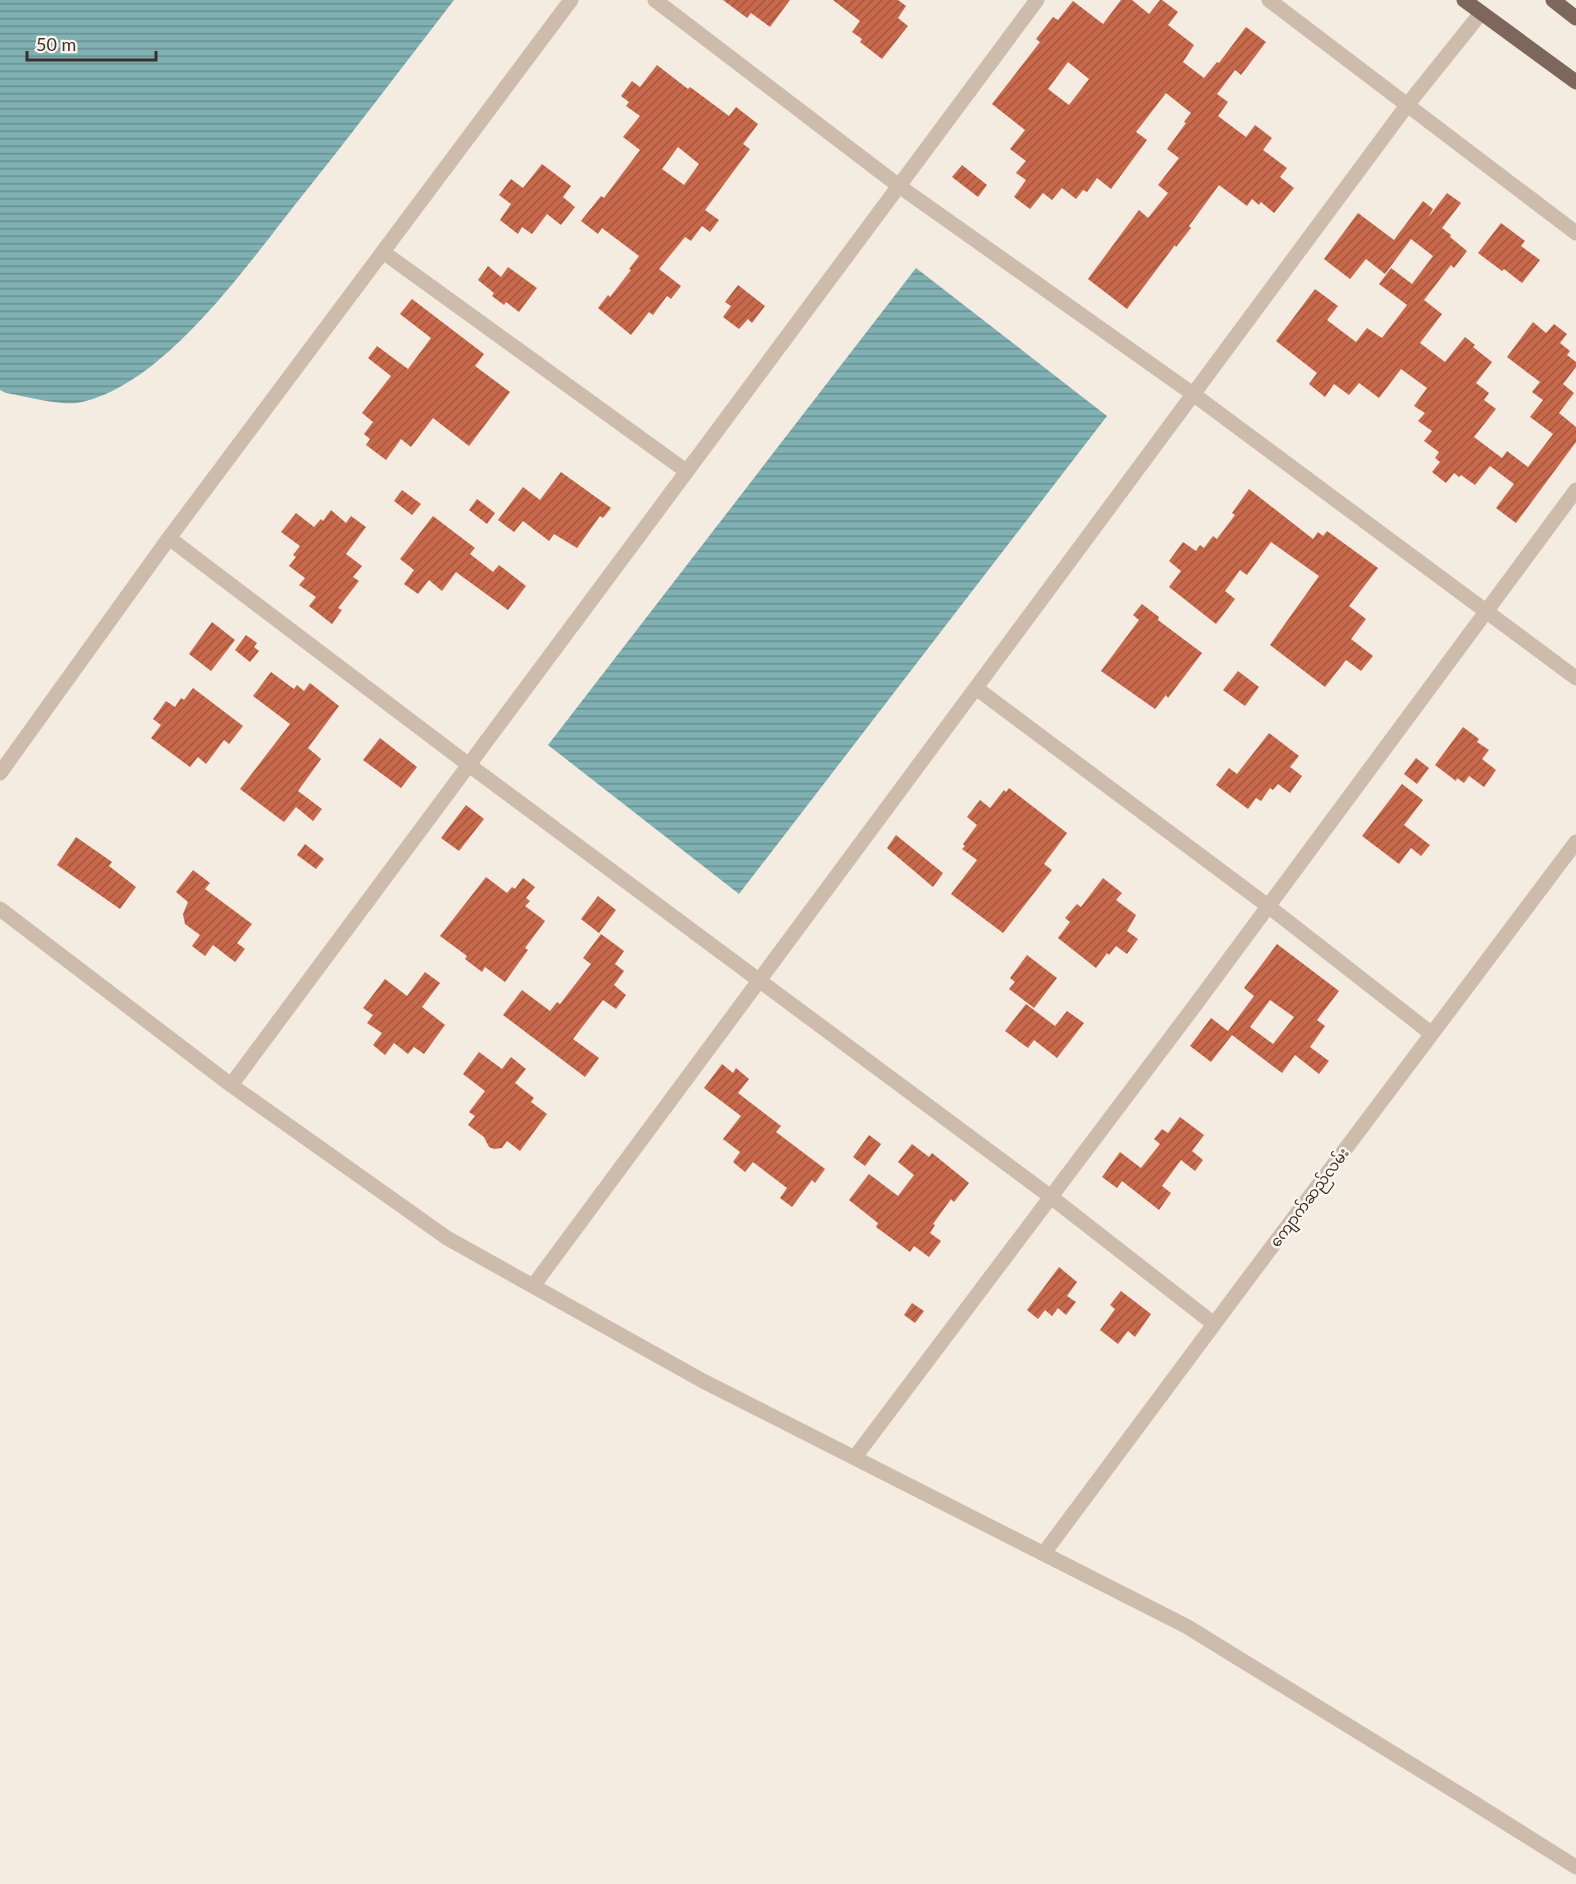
<svg xmlns="http://www.w3.org/2000/svg" width="1576" height="1884" font-family="Lato,'Noto Sans Myanmar',sans-serif">
<style>
.water{fill:url(#water-rules)}
.building{fill:url(#building-hatch);fill-rule:evenodd}
.lines{fill:none;stroke-linecap:round;stroke-linejoin:round}
.minor{stroke:#cdbbac;stroke-width:15}
.primary{stroke:#7d675c;stroke-width:15}
.labels{text-anchor:middle;dominant-baseline:central;stroke-width:5;stroke-linejoin:round;paint-order:stroke}
.street-label{font-size:15px;fill:#3b302b;stroke:#fbf5ee}
</style>
<defs>
<pattern id="water-rules" width="6" height="5" patternUnits="userSpaceOnUse" patternTransform="scale(1.5)"><rect width="6" height="5" fill="#7fb0b2"/><path d="M0 2.5h6" fill="none" stroke="#699091"/></pattern>
<pattern id="building-hatch" width="6" height="6" patternUnits="userSpaceOnUse" patternTransform="scale(1.5)"><rect width="6" height="6" fill="#c8694b"/><path d="M-1 1l2-2M0 6l6-6M5 7l2-2" fill="none" stroke="#a4573f"/></pattern>
</defs>
<rect width="100%" height="100%" fill="#f4ebe1"/>
<!-- water -->
<path class="water" d="M0,0H454C402,67 351,135 298,201C247,265 165,384 82,402C64,407 25,396 6,393L0,390Z
M916,268L1107,416L739,894L548,745Z"/>
<!-- building -->
<path class="building" d="M723,0H790L770,27L751,13L747,18Z
M833,0H898L906,6L898,18L908,26L882,59L860,42L862,39L852,32L860,21Z
M1121,0H1132L1149,14L1160,0H1162L1178,12L1168,25L1194,45L1183,62L1204,78L1217,62L1219,63L1246,27L1266,42L1241,75L1235,70L1217,94L1228,102L1218,116L1246,137L1255,125L1272,138L1263,150L1287,168L1280,177L1294,188L1274,213L1261,202L1259,205L1252,199L1247,206L1219,185L1189,226L1191,228L1176,247L1175,245L1127,309L1088,279L1139,210L1148,218L1168,193L1158,185L1179,158L1167,149L1186,123L1184,122L1191,113L1166,93L1136,132L1147,140L1111,189L1097,178L1087,192L1083,190L1076,199L1062,188L1052,200L1043,193L1030,209L1014,197L1026,180L1016,173L1026,161L1010,149L1025,130L992,104L1040,42L1036,39L1053,17L1058,20L1073,1L1103,24ZM1068,62L1089,79L1069,105L1048,89Z
M657,65L688,89L690,87L729,116L736,107L758,124L743,144L750,149L705,210L719,220L710,232L702,226L691,241L685,237L659,269L681,286L671,299L667,296L653,315L649,312L631,335L598,308L608,295L610,297L631,270L629,269L639,256L602,228L598,234L581,221L601,196L604,198L640,150L623,137L640,116L626,106L629,102L621,96L632,81L640,87ZM678,147L699,164L684,185L662,169Z
M542,164L571,186L563,197L575,207L561,225L547,214L532,234L522,227L518,234L500,220L511,204L499,195L511,179L523,188Z
M962,165L987,185L978,197L952,177Z
M1447,193L1461,203L1442,228L1451,235L1450,237L1467,251L1454,268L1451,265L1424,300L1442,314L1420,343L1445,362L1465,337L1475,345L1473,347L1492,362L1476,383L1489,393L1484,400L1496,409L1474,437L1502,458L1507,451L1528,467L1553,434L1530,417L1543,400L1532,392L1540,382L1507,357L1533,322L1546,333L1554,324L1567,334L1560,343L1570,351L1567,355L1576,362V367L1563,384L1574,393L1559,413L1576,427V442L1516,523L1496,508L1514,484L1490,466L1475,485L1461,475L1459,477L1454,473L1446,483L1432,472L1440,462L1435,458L1439,452L1424,441L1432,431L1418,421L1425,413L1414,406L1427,388L1401,369L1379,398L1359,383L1349,395L1334,384L1325,397L1309,384L1317,373L1276,341L1315,289L1338,306L1327,320L1356,342L1367,328L1382,338L1407,305L1379,284L1391,268L1412,284L1433,256L1411,239L1385,274L1366,259L1350,279L1324,259L1358,213L1394,240L1423,201L1433,209L1428,218Z
M1501,223L1525,241L1521,246L1540,260L1522,283L1504,269L1502,271L1478,253Z
M488,266L501,277L508,267L537,288L519,312L506,302L504,305L492,296L494,293L478,280Z
M738,285L765,306L752,323L748,319L739,329L723,317L731,306L725,302Z
M412,299L484,354L475,366L510,392L469,446L433,418L411,447L401,439L386,460L366,445L370,439L364,434L373,422L362,413L391,376L368,358L377,346L408,369L431,338L400,314Z
M561,472L611,508L603,518L600,516L577,548L554,534L549,541L523,521L514,532L498,520L523,487L540,500Z
M1249,489L1313,539L1318,532L1323,536L1327,531L1378,568L1349,606L1366,619L1351,639L1373,656L1361,671L1346,660L1325,687L1270,645L1319,576L1271,542L1247,575L1240,570L1225,591L1235,599L1216,624L1169,587L1181,571L1169,561L1183,542L1196,551L1200,545L1204,548L1213,536L1217,539L1235,515L1232,513Z
M402,490L421,504L412,515L394,501Z
M477,499L495,513L487,524L469,510Z
M331,510L346,523L351,516L366,527L346,554L362,566L353,577L359,581L338,608L342,610L332,624L309,606L316,597L299,585L305,578L289,566L296,557L293,555L300,546L281,532L296,513L314,527L321,519L323,521Z
M433,516L475,548L470,554L493,572L499,565L526,586L508,610L456,572L442,591L429,580L418,594L404,584L414,570L400,559Z
M1142,604L1159,617L1158,620L1202,653L1168,698L1166,695L1155,709L1101,671L1139,620L1133,615Z
M212,622L235,640L211,671L189,654Z
M246,635L257,643L254,647L259,651L250,662L235,650Z
M1238,671L1259,687L1245,706L1223,690Z
M271,672L294,689L297,685L304,691L310,683L339,706L308,748L321,759L298,791L322,809L313,821L296,807L284,822L240,789L290,724L253,696Z
M193,688L243,726L229,744L224,740L206,764L198,757L190,767L151,738L161,725L153,719L166,701L175,707L181,698L184,700Z
M1463,727L1479,739L1477,742L1489,750L1482,759L1496,770L1484,787L1469,776L1464,783L1457,778L1456,781L1435,765Z
M1269,733L1299,756L1290,767L1302,776L1290,793L1278,784L1273,790L1270,788L1261,801L1256,798L1248,809L1216,785L1229,768L1237,774Z
M380,738L417,767L401,788L363,760Z
M1416,758L1429,768L1417,784L1404,774Z
M1402,784L1423,800L1404,825L1430,845L1421,856L1411,848L1399,864L1362,836Z
M1009,788L1067,833L1044,864L1052,870L1003,933L951,894L977,860L962,849L965,846L963,844L977,825L967,817L980,800L990,808L1004,790L1006,792Z
M466,805L484,819L459,851L441,838Z
M896,835L943,873L933,887L887,848Z
M76,837L112,862L109,866L136,887L120,909L57,865Z
M305,844L324,859L316,869L297,855Z
M193,870L210,883L205,889L252,924L237,943L245,949L235,962L213,945L205,956L192,946L200,935L185,924L183,914L188,902L176,892Z
M486,877L507,893L512,887L515,889L523,878L535,887L526,898L530,901L525,906L545,921L525,948L528,950L505,982L485,967L482,972L465,959L467,956L440,936Z
M1103,878L1122,893L1116,900L1136,915L1127,931L1138,939L1127,954L1116,946L1109,955L1107,953L1096,968L1058,938L1070,922L1065,918L1077,904L1081,907Z
M598,896L616,910L599,933L581,919Z
M601,934L624,951L615,964L624,971L614,985L626,995L616,1009L603,1000L573,1039L599,1058L585,1077L503,1015L522,990L550,1011L557,1002L560,1004L591,964L583,958Z
M1277,944L1339,991L1317,1020L1325,1026L1310,1047L1329,1061L1319,1074L1295,1055L1282,1073L1232,1035L1211,1062L1190,1046L1211,1018L1228,1031L1254,996L1244,988ZM1270,1000L1294,1017L1273,1044L1250,1027Z
M1027,955L1057,978L1034,1008L1009,989L1015,982L1010,978Z
M425,972L440,983L422,1007L445,1025L424,1054L414,1047L408,1054L394,1043L385,1055L373,1045L382,1033L367,1023L373,1015L363,1008L385,979L407,996Z
M1026,1004L1055,1026L1067,1011L1084,1023L1057,1058L1034,1040L1028,1048L1005,1031Z
M479,1052L502,1069L511,1057L526,1069L515,1083L534,1098L531,1102L547,1114L520,1151L507,1141L502,1148L494,1149L489,1147L484,1137L468,1125L475,1116L469,1112L485,1091L463,1074Z
M722,1064L733,1073L736,1068L749,1079L738,1093L781,1126L776,1132L825,1169L815,1183L812,1180L792,1207L780,1198L787,1188L753,1162L745,1172L733,1162L740,1152L723,1139L741,1116L704,1088Z
M1180,1117L1204,1135L1192,1151L1203,1160L1195,1171L1181,1160L1162,1186L1171,1193L1159,1210L1122,1181L1117,1188L1102,1177L1120,1152L1141,1168L1160,1144L1154,1139L1162,1129L1168,1133Z
M869,1135L881,1144L865,1166L853,1157Z
M912,1144L929,1157L932,1153L969,1183L954,1202L951,1199L933,1224L935,1225L930,1233L941,1241L929,1257L914,1246L910,1252L876,1227L878,1223L849,1200L869,1174L898,1196L914,1175L898,1162Z
M1059,1267L1077,1282L1067,1296L1076,1302L1066,1315L1058,1308L1052,1316L1045,1310L1038,1319L1027,1310Z
M1121,1291L1151,1314L1135,1337L1128,1331L1118,1344L1100,1330L1115,1309L1110,1305Z
M912,1303L924,1311L915,1323L904,1315Z"/>
<g class="lines">
<!-- minor -->
<path class="minor" d="M655,0L899,186L1193,394L1576,678
M1269,0L1576,233
M383,252L686,471
M169,538L469,765L1051,1197L1214,1324
M976,688L1268,906L1432,1034
M0,773L169,538L571,0
M0,909L231,1085L447,1238L703,1381L1186,1626L1466,1798L1576,1867
M231,1085L1037,0
M533,1286L1408,104L1481,13
M855,1457L1196,1004L1576,490
M1044,1553L1247,1280L1576,842"/>
<!-- primary -->
<path class="primary" d="M1464,0L1576,82
M1553,0L1576,18"/>
</g>
<g class="labels">
<!-- street labels -->
<g class="street-label">
<text transform="translate(1309 1197) rotate(-53)">ကျောက်ဆည်လမ်း</text>
</g>
</g>
<!-- scale -->
<path d="M27 51v9h129v-9" fill="none" stroke="#3b302b" stroke-width="3"/>
<text x="36" y="51" font-size="18" fill="#3b302b" stroke="#fbf5ee" stroke-width="4.5" paint-order="stroke">50 m</text>
</svg>
